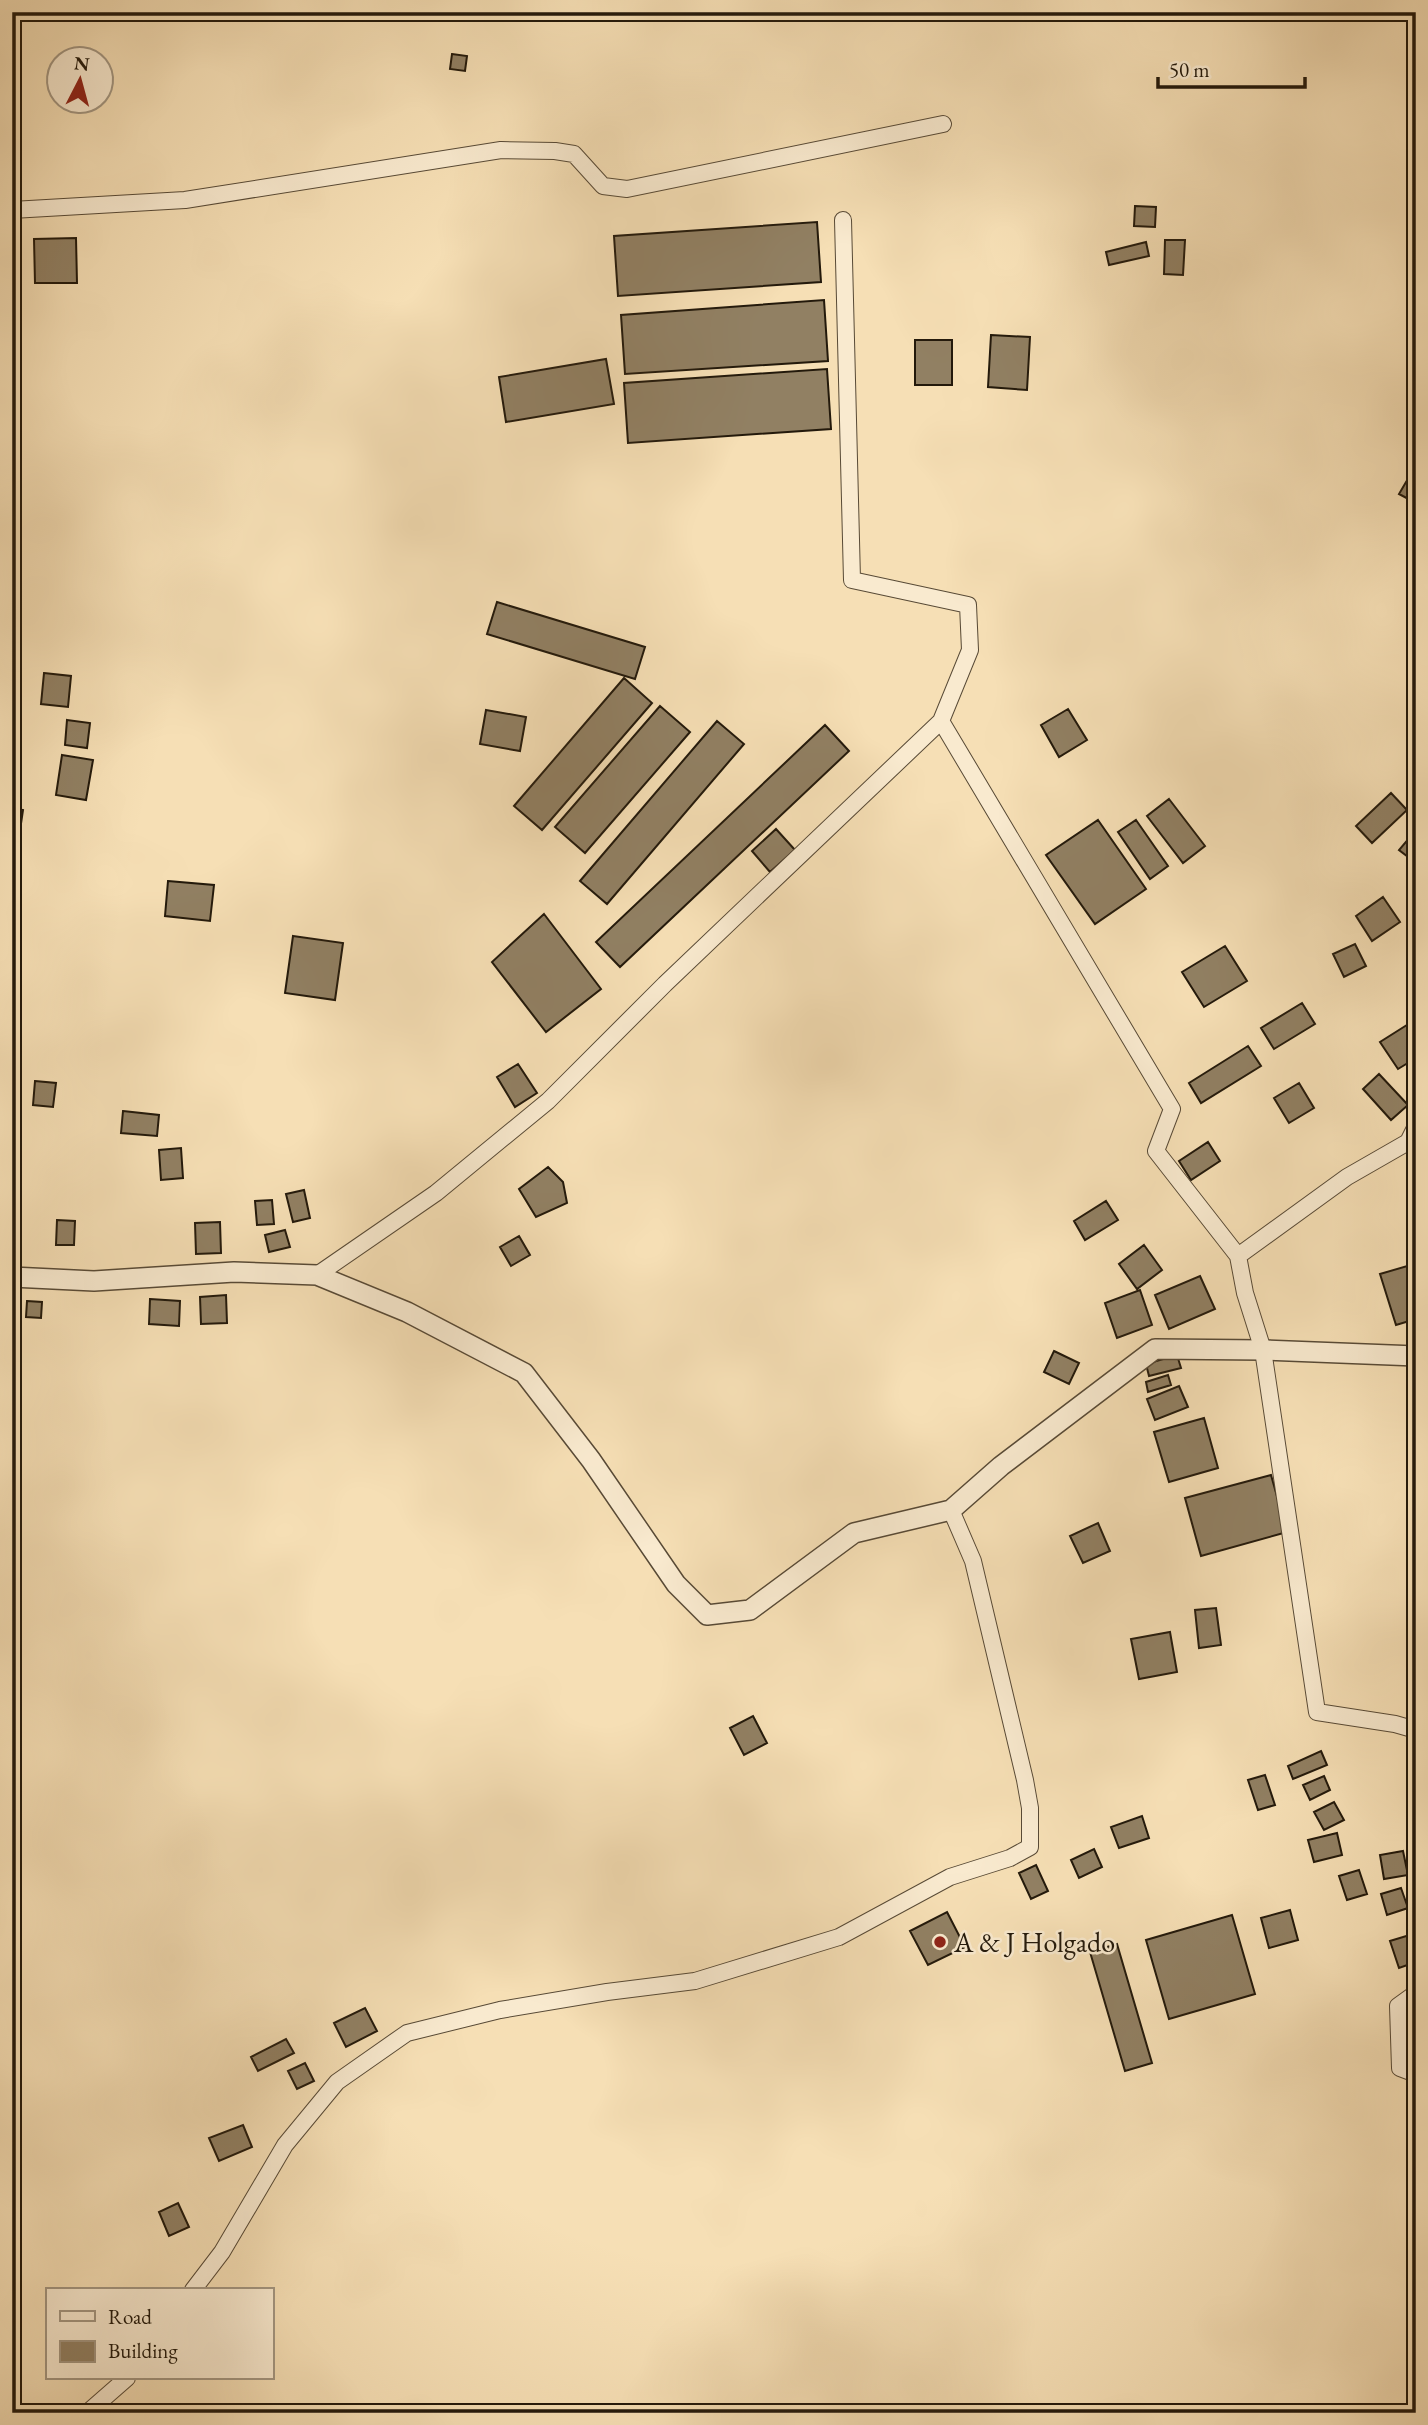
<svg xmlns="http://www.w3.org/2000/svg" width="1428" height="2425" font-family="'EB Garamond',serif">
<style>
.building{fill:#918063;stroke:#23190b;stroke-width:2}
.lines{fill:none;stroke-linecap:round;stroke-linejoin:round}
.minor-casing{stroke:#584a36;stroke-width:18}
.tertiary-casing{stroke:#584a36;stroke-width:22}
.minor{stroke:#f9eacf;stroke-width:16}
.tertiary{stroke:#f9eacf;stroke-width:19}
.poi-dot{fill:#8f2418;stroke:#f9eacf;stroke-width:2.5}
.labels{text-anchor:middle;stroke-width:5;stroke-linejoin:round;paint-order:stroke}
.poi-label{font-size:28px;fill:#23190b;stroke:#f9eacf;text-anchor:start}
</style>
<rect width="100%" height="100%" fill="#f6dfb5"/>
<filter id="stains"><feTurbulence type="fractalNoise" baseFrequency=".00286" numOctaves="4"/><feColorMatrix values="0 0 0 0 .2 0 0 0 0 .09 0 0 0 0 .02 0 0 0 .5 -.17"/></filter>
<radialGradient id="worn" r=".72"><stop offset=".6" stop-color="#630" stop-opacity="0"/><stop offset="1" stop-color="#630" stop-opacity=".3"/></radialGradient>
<!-- building -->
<path class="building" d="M452 54 467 56 465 71 450 69Z
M1135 206 1156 207 1155 227 1134 226Z
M817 222 821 282 618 296 614 236Z
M76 238 77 283H35L34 239Z
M1165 240H1185L1183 275 1164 274Z
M1146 242 1149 256 1109 265 1106 252Z
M824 300 828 361 625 374 621 315Z
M991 335 1030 337 1027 390 988 387Z
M915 340H952V385H915Z
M606 359 614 404 506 422 499 377Z
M827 369 831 429 628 443 624 383Z
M1416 465V503L1399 494Z
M497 602 645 647 635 679 487 634Z
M44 673 71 676 68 707 41 704Z
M624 678 652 703 542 830 514 806Z
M660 706 690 732 585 853 555 827Z
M1068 709 1087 740 1059 757 1041 725Z
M486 710 526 717 520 751 480 744Z
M67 720 90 723 87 748 65 745Z
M717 721 744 744 607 904 580 881Z
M825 725 849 751 620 967 596 942Z
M62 755 93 760 86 800 56 795Z
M12 770 21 771V796H12Z
M1391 793 1407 810 1372 843 1356 826Z
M1169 799 1205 846 1183 863 1147 816Z
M12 808 23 810 19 837 12 836Z
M1098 820 1146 889 1095 924 1046 855Z
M1136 820 1168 866 1150 879 1118 832Z
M776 829 795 850 770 872 752 851Z
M1416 830V863L1399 850Z
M168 881 214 885 210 921 165 916Z
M1383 897 1400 922 1372 941 1356 916Z
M544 914 601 989 546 1032 492 962Z
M293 936 343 943 335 1000 285 993Z
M1355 944 1366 966 1344 977 1333 954Z
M1225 946 1247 981 1204 1007 1182 972Z
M12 954H19L20 977 12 976Z
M1302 1003 1315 1024 1274 1049 1261 1028Z
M1410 1023 1416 1032V1058L1398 1069 1380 1042Z
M1248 1046 1261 1066 1201 1103 1189 1083Z
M518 1064 537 1093 515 1107 497 1077Z
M1379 1074 1408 1105 1391 1120 1363 1089Z
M35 1081 56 1083 53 1107 33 1105Z
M1299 1083 1314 1108 1289 1123 1274 1098Z
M123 1111 159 1115 157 1136 121 1133Z
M1208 1142 1220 1161 1191 1180 1179 1161Z
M181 1148 183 1178 161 1180 159 1150Z
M548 1167 563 1182 567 1203 536 1217 519 1189Z
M304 1190 310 1218 293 1222 286 1194Z
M272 1200 274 1224 257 1225 255 1201Z
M1106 1201 1118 1220 1085 1240 1074 1221Z
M57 1220 75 1221 74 1245H56Z
M220 1222 221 1253 196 1254 195 1223Z
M285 1230 290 1247 269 1252 265 1235Z
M519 1236 530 1255 511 1266 500 1247Z
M1144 1245 1162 1270 1137 1289 1119 1264Z
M1414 1264 1416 1319 1396 1325 1380 1274Z
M1200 1276 1215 1309 1169 1329 1155 1295Z
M1140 1290 1152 1325 1117 1338 1105 1303Z
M226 1295 227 1323 201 1324 200 1297Z
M150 1299 180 1301 179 1326 149 1324Z
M27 1301 42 1302 41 1318 26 1317Z
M1054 1351 1079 1363 1069 1384 1044 1372Z
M1177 1355 1181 1368 1149 1376 1146 1364Z
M1168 1375 1171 1385 1148 1392 1146 1382Z
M1179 1386 1188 1407 1155 1420 1147 1399Z
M1204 1418 1218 1468 1169 1482 1154 1432Z
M1271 1475 1287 1532 1201 1556 1185 1498Z
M1098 1523 1110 1551 1083 1563 1070 1536Z
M1216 1608 1221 1645 1199 1648 1195 1610Z
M1170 1632 1177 1672 1139 1679 1131 1639Z
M753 1716 767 1743 744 1755 730 1728Z
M1321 1751 1327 1765 1293 1779 1288 1766Z
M1265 1775 1275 1805 1258 1810 1248 1780Z
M1324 1776 1330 1790 1310 1800 1303 1785Z
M1334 1802 1344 1820 1324 1830 1314 1812Z
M1142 1816 1149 1838 1119 1848 1111 1827Z
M1337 1833 1342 1855 1314 1862 1308 1840Z
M1094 1849 1102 1867 1079 1878 1071 1860Z
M1403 1851 1408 1875 1384 1879 1380 1855Z
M1036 1865 1048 1891 1031 1899 1019 1873Z
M1359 1870 1367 1894 1347 1900 1339 1876Z
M1401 1888 1408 1908 1387 1915 1381 1894Z
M1290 1910 1298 1940 1269 1948 1261 1918Z
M947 1912 965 1947 928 1965 910 1931Z
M1232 1915 1255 1994 1169 2019 1146 1940Z
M1416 1933V1962L1399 1968 1390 1941Z
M1117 1944 1152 2063 1125 2071 1090 1952Z
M365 2008 377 2031 346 2047 334 2023Z
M286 2039 294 2053 258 2071 251 2057Z
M305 2063 314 2081 297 2089 288 2071Z
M243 2125 252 2147 219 2161 209 2138Z
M178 2203 189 2227 169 2236 159 2212Z"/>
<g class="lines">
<!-- minor casing -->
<g class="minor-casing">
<path id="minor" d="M12 210 185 200 501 150 555 151 574 154 603 186 627 189 943 124
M843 220 852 580 968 605 970 650 941 721 1172 1109 1156 1151 1238 1256
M1416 1126 1408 1142 1347 1177 1238 1256 1245 1293 1263 1350 1317 1712 1395 1724 1416 1730
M317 1275 436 1193 548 1101 665 984 941 721
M1416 1993 1398 2006 1400 2068 1416 2074
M193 2290 222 2252 285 2145 337 2082 407 2033 500 2010 607 1992 695 1981 839 1937 950 1877 1010 1858 1030 1847V1808L1025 1780 973 1561 951 1510
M87 2413 127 2378"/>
</g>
<!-- tertiary casing -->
<g class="tertiary-casing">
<path id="tertiary" d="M12 1277 94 1281 234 1272 317 1275 407 1312 524 1373 591 1460 676 1584 707 1615 750 1610 854 1533 951 1510 1001 1466 1155 1349 1263 1350 1416 1356"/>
</g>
<!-- minor -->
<use href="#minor" class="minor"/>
<!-- tertiary -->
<use href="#tertiary" class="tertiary"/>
</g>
<!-- markers -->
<circle class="poi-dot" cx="940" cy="1942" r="7"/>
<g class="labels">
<!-- poi labels -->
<g class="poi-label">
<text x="954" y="1952">A &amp; J Holgado</text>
</g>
</g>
<!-- margin -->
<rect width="1428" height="2425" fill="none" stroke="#f6dfb5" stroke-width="42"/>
<rect x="14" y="14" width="1400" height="2397" fill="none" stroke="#23190b" stroke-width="3.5"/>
<rect x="21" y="21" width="1386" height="2383" fill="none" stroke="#23190b" stroke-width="2"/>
<!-- legend -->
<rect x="46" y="2288" width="228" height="91" fill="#f9eacf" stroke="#a39681" stroke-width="2"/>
<rect x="60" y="2311" width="35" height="10" fill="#f9eacf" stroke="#a39681" stroke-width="2"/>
<text x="108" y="2324" font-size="21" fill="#23190b">Road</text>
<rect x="60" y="2341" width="35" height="21" fill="#918063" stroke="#a39681" stroke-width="2"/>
<text x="108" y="2358" font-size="21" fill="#23190b">Building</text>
<!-- north arrow -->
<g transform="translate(80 80) rotate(6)"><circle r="33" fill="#f9eacf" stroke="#a39681" stroke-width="2"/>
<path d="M0-5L12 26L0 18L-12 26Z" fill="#8f2418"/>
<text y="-10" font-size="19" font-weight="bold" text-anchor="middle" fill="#23190b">N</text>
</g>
<!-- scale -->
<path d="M1158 77v10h147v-10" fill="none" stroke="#23190b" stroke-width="3.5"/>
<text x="1169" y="77" font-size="21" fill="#23190b" stroke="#f9eacf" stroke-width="5" paint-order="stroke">50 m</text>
<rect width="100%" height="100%" filter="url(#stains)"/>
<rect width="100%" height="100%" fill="url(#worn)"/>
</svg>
